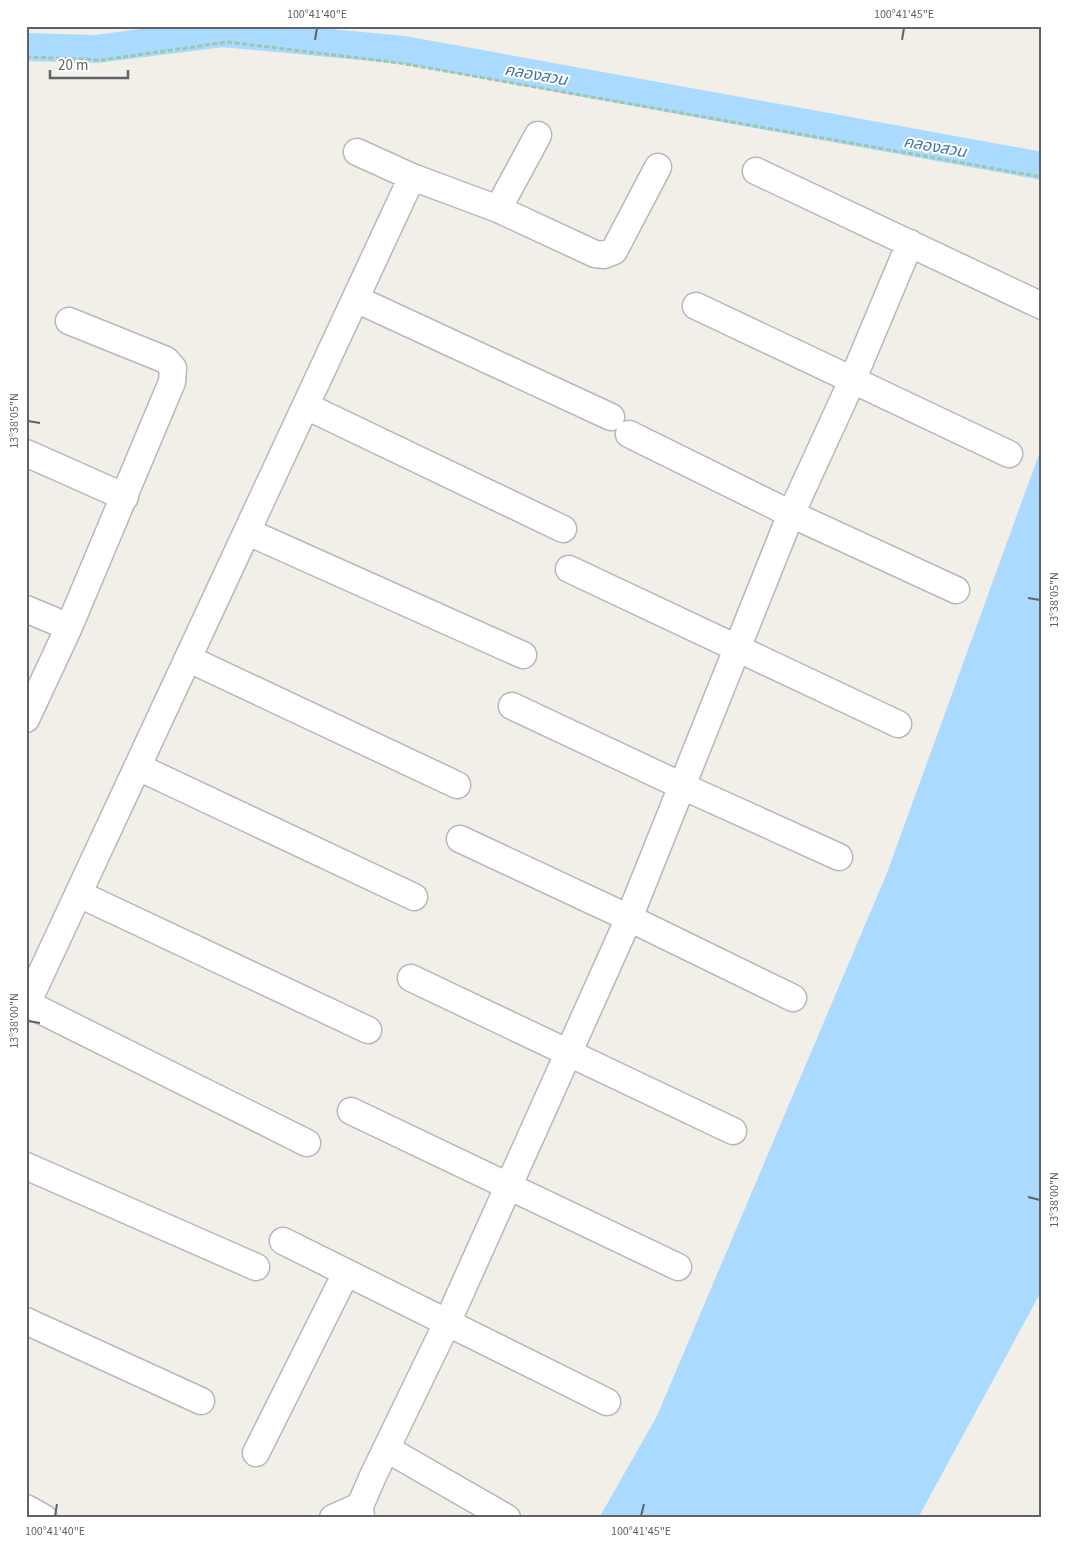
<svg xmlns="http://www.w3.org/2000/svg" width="1068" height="1544" font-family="'Source Sans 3','Noto Sans Thai',sans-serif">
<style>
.water{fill:#aadaff}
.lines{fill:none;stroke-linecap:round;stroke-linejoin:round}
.canal{stroke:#aadaff;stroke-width:28}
.street-casing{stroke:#b5b8bc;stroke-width:29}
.path{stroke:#9cc7a9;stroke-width:3;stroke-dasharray:5 2.5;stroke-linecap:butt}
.street{stroke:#fff;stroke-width:26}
.ticks{fill:none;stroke:#5f6368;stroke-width:2}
.labels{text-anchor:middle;stroke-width:4;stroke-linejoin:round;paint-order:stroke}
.water-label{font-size:16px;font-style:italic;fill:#4174aa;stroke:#fff}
.neatline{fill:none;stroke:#5f6368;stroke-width:2}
.ticks-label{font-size:12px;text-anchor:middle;fill:#5f6368}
</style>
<rect width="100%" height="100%" fill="#f1efe8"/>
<!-- water -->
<path class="water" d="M1042 446V1290L918 1518H599L657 1416 887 873Z"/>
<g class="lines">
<!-- canal -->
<path class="canal" d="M26 47 96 49 222 33 404 50 1042 166"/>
<!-- street casing -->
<g class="street-casing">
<path id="street" d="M357 152 412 177 498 209 595 254 604 255 614 251 658 167
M756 171 1042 306
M498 209 538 135
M356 299 611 417
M696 306 1009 454
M306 406 563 529
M629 434 791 514 956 590
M26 453 125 497
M248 532 523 655
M569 569 898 724
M26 609 69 627
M189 659 457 785
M512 706 682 786 839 857
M26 719 69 627 172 382 173 368 166 360 69 321
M138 767 414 897
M460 839 629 918 793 998
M79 894 368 1030
M411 978 733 1131
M28 1004 307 1143
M26 1006 412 177
M351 1111 678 1267
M26 1166 256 1267
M283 1241 607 1402
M26 1321 201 1401
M387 1449 507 1518
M256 1453 346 1273
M26 1508 44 1518
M333 1518 360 1506
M361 1518 360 1506 373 1476 447 1323 629 918 791 514 852 381 910 243"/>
</g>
<!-- path -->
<path class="path" d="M26 57 102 60 228 42 400 63 1042 177"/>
<!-- street -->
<use href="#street" class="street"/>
</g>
<!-- ticks -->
<path class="ticks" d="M315 40 317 28M902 40 904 28M28 421 40 423M1028 598 1040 600M28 1021 40 1023M1028 1197 1040 1200M55 1516 57 1504M641 1516 644 1504"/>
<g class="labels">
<!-- water labels -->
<g class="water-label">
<text transform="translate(536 74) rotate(10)" y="6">คลองสวน</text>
<text transform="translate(935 146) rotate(10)" y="6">คลองสวน</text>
</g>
</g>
<!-- border -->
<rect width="1068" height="1544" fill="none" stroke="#ffffff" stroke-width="55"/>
<!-- scale -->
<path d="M50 70v8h78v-8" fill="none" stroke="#5f6368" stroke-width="2.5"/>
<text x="58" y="70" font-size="15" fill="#5f6368" stroke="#ffffff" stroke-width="4" paint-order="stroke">20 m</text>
<rect x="28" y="28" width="1012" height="1488" class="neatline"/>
<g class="ticks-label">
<text x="317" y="18">100°41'40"E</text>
<text x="904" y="18">100°41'45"E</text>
<text transform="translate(14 421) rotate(-90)" y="4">13°38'05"N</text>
<text transform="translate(1054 600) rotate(-90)" y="4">13°38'05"N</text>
<text transform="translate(14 1021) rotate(-90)" y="4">13°38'00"N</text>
<text transform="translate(1054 1200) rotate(-90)" y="4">13°38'00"N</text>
<text x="55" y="1535">100°41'40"E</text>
<text x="641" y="1535">100°41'45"E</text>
</g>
</svg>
